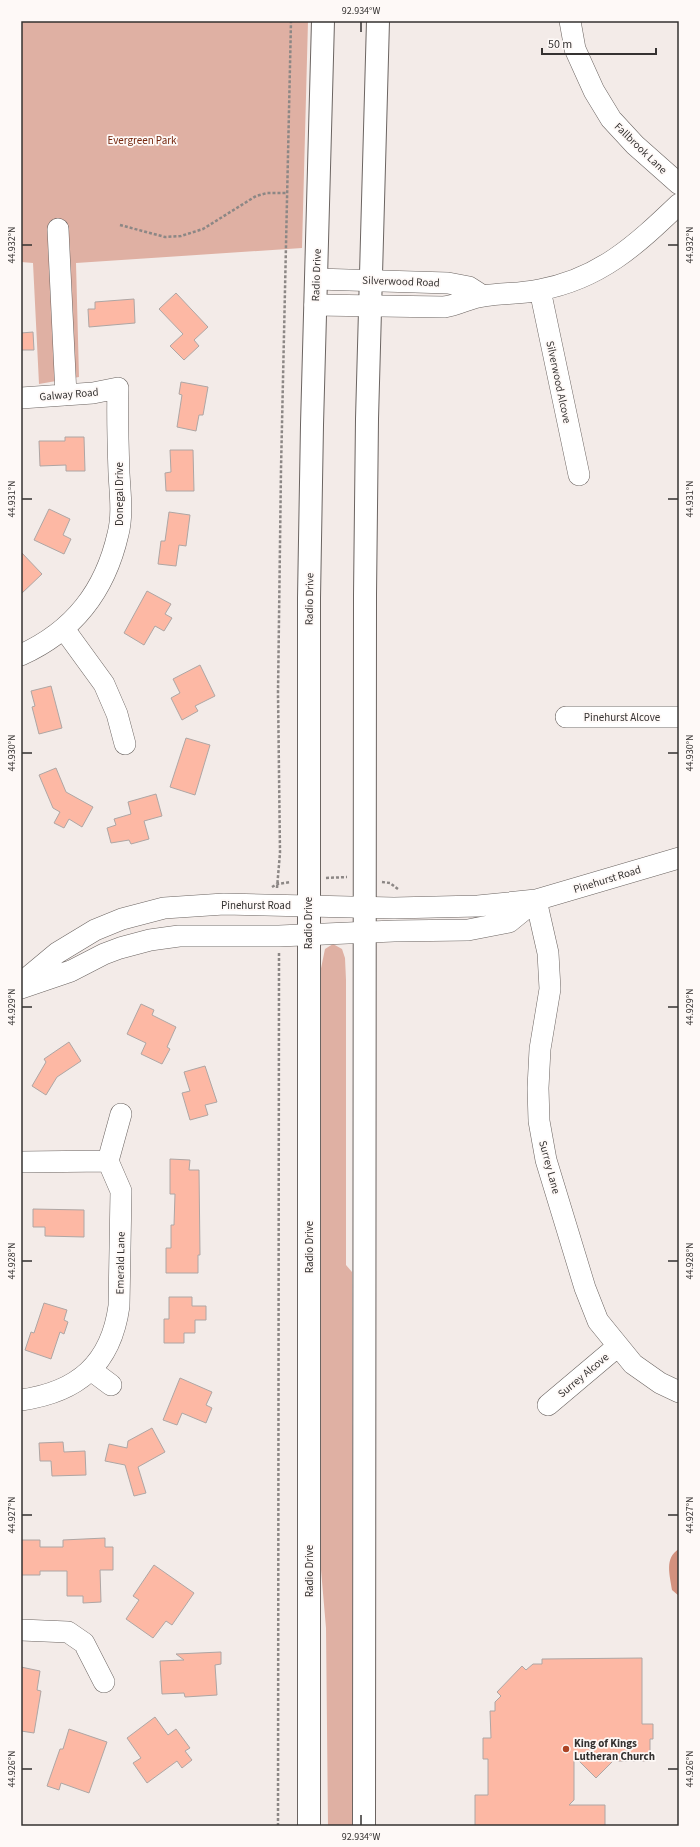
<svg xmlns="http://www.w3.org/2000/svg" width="700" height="1847" font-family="'Source Sans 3',sans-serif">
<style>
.green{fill:#dfb0a3}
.water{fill:#d3917e}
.building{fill:#fdb8a4;stroke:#aea6a4}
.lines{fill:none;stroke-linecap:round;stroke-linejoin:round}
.minor-casing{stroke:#6b6461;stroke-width:22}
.major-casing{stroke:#6b6461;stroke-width:24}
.path{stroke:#8c8785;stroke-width:2.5;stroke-dasharray:3 2;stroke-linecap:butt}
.minor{stroke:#fff;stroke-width:21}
.major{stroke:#fff;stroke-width:22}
.ticks{fill:none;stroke:#353231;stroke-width:1.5}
.poi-dot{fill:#ac4425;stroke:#fef9f7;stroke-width:1.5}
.labels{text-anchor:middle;stroke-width:3.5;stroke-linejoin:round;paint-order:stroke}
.park-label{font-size:11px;fill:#74260d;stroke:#fef9f7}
.street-label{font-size:11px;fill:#353231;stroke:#fef9f7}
.poi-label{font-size:11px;font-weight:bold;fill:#353231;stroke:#fef9f7;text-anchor:start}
.neatline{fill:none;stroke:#353231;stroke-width:1.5}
.ticks-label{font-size:10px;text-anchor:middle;fill:#353231}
</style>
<rect width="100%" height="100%" fill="#f3ebe8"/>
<!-- green -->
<path class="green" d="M21 21H308L302 248 76 263 79 377 39 384 33 263 21 262Z
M333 944 342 949 345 958 346 980V1265L352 1272 353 1826H328L326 1628 320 1558 319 978 325 949Z"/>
<!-- water -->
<path class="water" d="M679 1549V1596L672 1590C670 1575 664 1558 679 1549Z"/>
<!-- building -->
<path class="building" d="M176 293 208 327 194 340 199 346 184 360 170 346 183 334 159 309Z
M134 299 135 323 89 327 88 309H95V302Z
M33 332 34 350H21V333Z
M181 382 208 387 203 415H199L196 431 177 427 182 395 179 394Z
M65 437H84L85 471H66V465L40 466 39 441H65Z
M170 450H193L194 491H166L165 473 171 472Z
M49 509 70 519 63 535 71 539 64 554 34 540Z
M169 512 190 515 186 546 179 545 176 566 158 564 161 541H165Z
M21 552 42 574 21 594Z
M147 591 171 604 165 614 172 618 164 631 155 626 144 645 124 633Z
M200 665 215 696 195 706 198 711 182 720 171 698 180 693 173 679Z
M51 686 62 728 39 734 32 707 35 706 31 691Z
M186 738 210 745 195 795 170 787Z
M56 768 66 792 93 807 82 827 69 819 64 828 54 823 60 812 53 808 39 775Z
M156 794 162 816 144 821 149 839 131 844 129 840 111 843 107 828 116 825 114 819 131 814 128 802Z
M141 1004 154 1010 152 1015 176 1027 167 1047 170 1049 162 1064 141 1054 146 1043 127 1034Z
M69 1042 81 1061 57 1077 46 1095 32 1086 46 1062 44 1059Z
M205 1066 217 1102 205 1105 208 1115 190 1120 182 1093 190 1091 184 1072Z
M170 1159 190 1160 189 1170H199L200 1255H198V1273H166V1248H171V1225H174L175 1194H170Z
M33 1209 84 1210V1237L45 1236V1227H33Z
M169 1297H192V1306H206V1320H195V1333H184V1343H164V1319H169Z
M44 1303 67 1310 64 1320 68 1322 64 1334 60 1332 51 1359 25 1350 31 1332 34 1333Z
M180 1378 212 1392 206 1405 212 1408 206 1423 182 1413 177 1425 163 1420Z
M152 1428 165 1452 138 1467 146 1493 134 1496 125 1465 105 1461 109 1444 127 1448 128 1441Z
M63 1442 64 1452 85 1451 86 1475 52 1476 51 1461H40L39 1443Z
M105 1538V1547H113V1570H100L101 1602 83 1603V1596H67V1571H40V1575H21V1540H40V1547H63V1540Z
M154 1565 194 1593 172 1625 166 1621 153 1638 126 1619 139 1600 133 1596Z
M221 1652V1664L215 1665 217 1695 185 1697 184 1693 162 1694 160 1661 184 1660 176 1654Z
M642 1658V1724H653V1739H650V1761H613L596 1778 574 1756V1800L569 1805H605V1826H475V1795H488V1759H483V1738H491L490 1711H495V1702L501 1696 497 1692 522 1666 526 1670 533 1664H542V1659Z
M21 1667 40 1671 37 1690 41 1691 34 1733 21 1731Z
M155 1717 168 1735 176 1729 190 1748 185 1751 192 1760 182 1768 177 1761 147 1783 133 1763 141 1758 127 1738Z
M69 1729 107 1742 89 1793 61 1783 59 1790 47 1786 60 1749H63Z"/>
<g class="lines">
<!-- minor casing -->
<g class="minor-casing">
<path id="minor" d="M570 21 575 49 594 91 611 119 635 145 679 184
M58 229 66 395
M316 279 448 283 469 287 483 296
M540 290 579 475
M315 305 444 307C459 305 471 297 484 296 502 293 521 294 539 290 600 279 636 245 679 204
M21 398 93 393 118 388C117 417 118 445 119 473 120 493 123 515 118 534 105 591 74 631 21 655
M64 629 104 684 117 714 125 744
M566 717H679
M536 900 548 953 550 989 540 1049 538 1088 539 1121 546 1160 585 1288 598 1321 633 1364 660 1383 679 1392
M21 983 57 953 95 930 122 919 164 908 224 904 394 908 478 906 536 900 679 858
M21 988 71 971 104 954 120 948 150 940 179 936H279L394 931 468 930 509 922 536 900
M108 1161 121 1114
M21 1162 108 1161
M91 1370 111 1385
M21 1400C78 1392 111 1364 119 1306L121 1191 108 1161
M548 1405 618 1346
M21 1630 68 1632 84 1643 104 1682"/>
</g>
<!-- major casing -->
<g class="major-casing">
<path id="major" d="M309 1826V598L312 425 323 21
M364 1826 365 595 367 419 378 21"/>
</g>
<!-- path -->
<path class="path" d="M120 225 165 237 181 236 203 229 256 196 267 193H287
M326 878 347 877
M382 882 390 883 398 889
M272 887 277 884 291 882
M277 888 280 853 278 693 281 469 291 21
M278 1826 279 953"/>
<!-- minor -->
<use href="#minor" class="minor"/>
<!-- major -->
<use href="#major" class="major"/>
</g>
<!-- ticks -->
<path class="ticks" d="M361 22V32M22 245H32M668 245H678M22 499H32M668 499H678M22 753H32M668 753H678M22 1007H32M668 1007H678M22 1261H32M668 1261H678M22 1515H32M668 1515H678M22 1769H32M668 1769H678M361 1815V1825"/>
<!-- markers -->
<circle class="poi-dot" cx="566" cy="1749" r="4"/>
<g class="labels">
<!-- park labels -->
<g class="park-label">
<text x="142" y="144">Evergreen Park</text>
</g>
<!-- street labels -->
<g class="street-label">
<text transform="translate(641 148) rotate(44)" y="4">Fallbrook Lane</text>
<text transform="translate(316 275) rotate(-88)" y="4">Radio Drive</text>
<text transform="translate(401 281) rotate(2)" y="4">Silverwood Road</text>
<text transform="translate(559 382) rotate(78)" y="4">Silverwood Alcove</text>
<text transform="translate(69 394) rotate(-5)" y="4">Galway Road</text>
<text transform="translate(119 494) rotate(-90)" y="4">Donegal Drive</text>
<text transform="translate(309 599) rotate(-89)" y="4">Radio Drive</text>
<text x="622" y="721">Pinehurst Alcove</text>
<text transform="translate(607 879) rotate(-17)" y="4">Pinehurst Road</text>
<text x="256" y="909">Pinehurst Road</text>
<text transform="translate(308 923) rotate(-90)" y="4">Radio Drive</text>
<text transform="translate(550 1167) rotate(75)" y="4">Surrey Lane</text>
<text transform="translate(309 1247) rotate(-90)" y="4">Radio Drive</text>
<text transform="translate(120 1263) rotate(-89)" y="4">Emerald Lane</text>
<text transform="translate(583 1375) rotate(-40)" y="4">Surrey Alcove</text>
<text transform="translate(309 1571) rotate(-90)" y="4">Radio Drive</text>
</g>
<!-- poi labels -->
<g class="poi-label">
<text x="574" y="1747">King of Kings<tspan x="574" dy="13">Lutheran Church</tspan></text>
</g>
</g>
<!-- border -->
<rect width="700" height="1847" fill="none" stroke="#fef9f7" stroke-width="44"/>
<!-- scale -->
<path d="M542 48v6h114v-6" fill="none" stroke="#353231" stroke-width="2"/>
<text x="548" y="48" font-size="12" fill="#353231" stroke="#fef9f7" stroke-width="3" paint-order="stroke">50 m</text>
<rect x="22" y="22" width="656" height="1803" class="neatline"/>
<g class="ticks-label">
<text x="361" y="14">92.934°W</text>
<text transform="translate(11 245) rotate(-90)" y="4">44.932°N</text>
<text transform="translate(689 245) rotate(-90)" y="4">44.932°N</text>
<text transform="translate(11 499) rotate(-90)" y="4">44.931°N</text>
<text transform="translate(689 499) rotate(-90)" y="4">44.931°N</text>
<text transform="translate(11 753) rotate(-90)" y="4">44.930°N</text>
<text transform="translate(689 753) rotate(-90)" y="4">44.930°N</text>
<text transform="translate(11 1007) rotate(-90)" y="4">44.929°N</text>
<text transform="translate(689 1007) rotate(-90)" y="4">44.929°N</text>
<text transform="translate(11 1261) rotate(-90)" y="4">44.928°N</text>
<text transform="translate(689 1261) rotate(-90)" y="4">44.928°N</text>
<text transform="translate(11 1515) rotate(-90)" y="4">44.927°N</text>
<text transform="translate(689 1515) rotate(-90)" y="4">44.927°N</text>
<text transform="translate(11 1769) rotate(-90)" y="4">44.926°N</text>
<text transform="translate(689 1769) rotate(-90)" y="4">44.926°N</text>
<text x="361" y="1840">92.934°W</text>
</g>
</svg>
